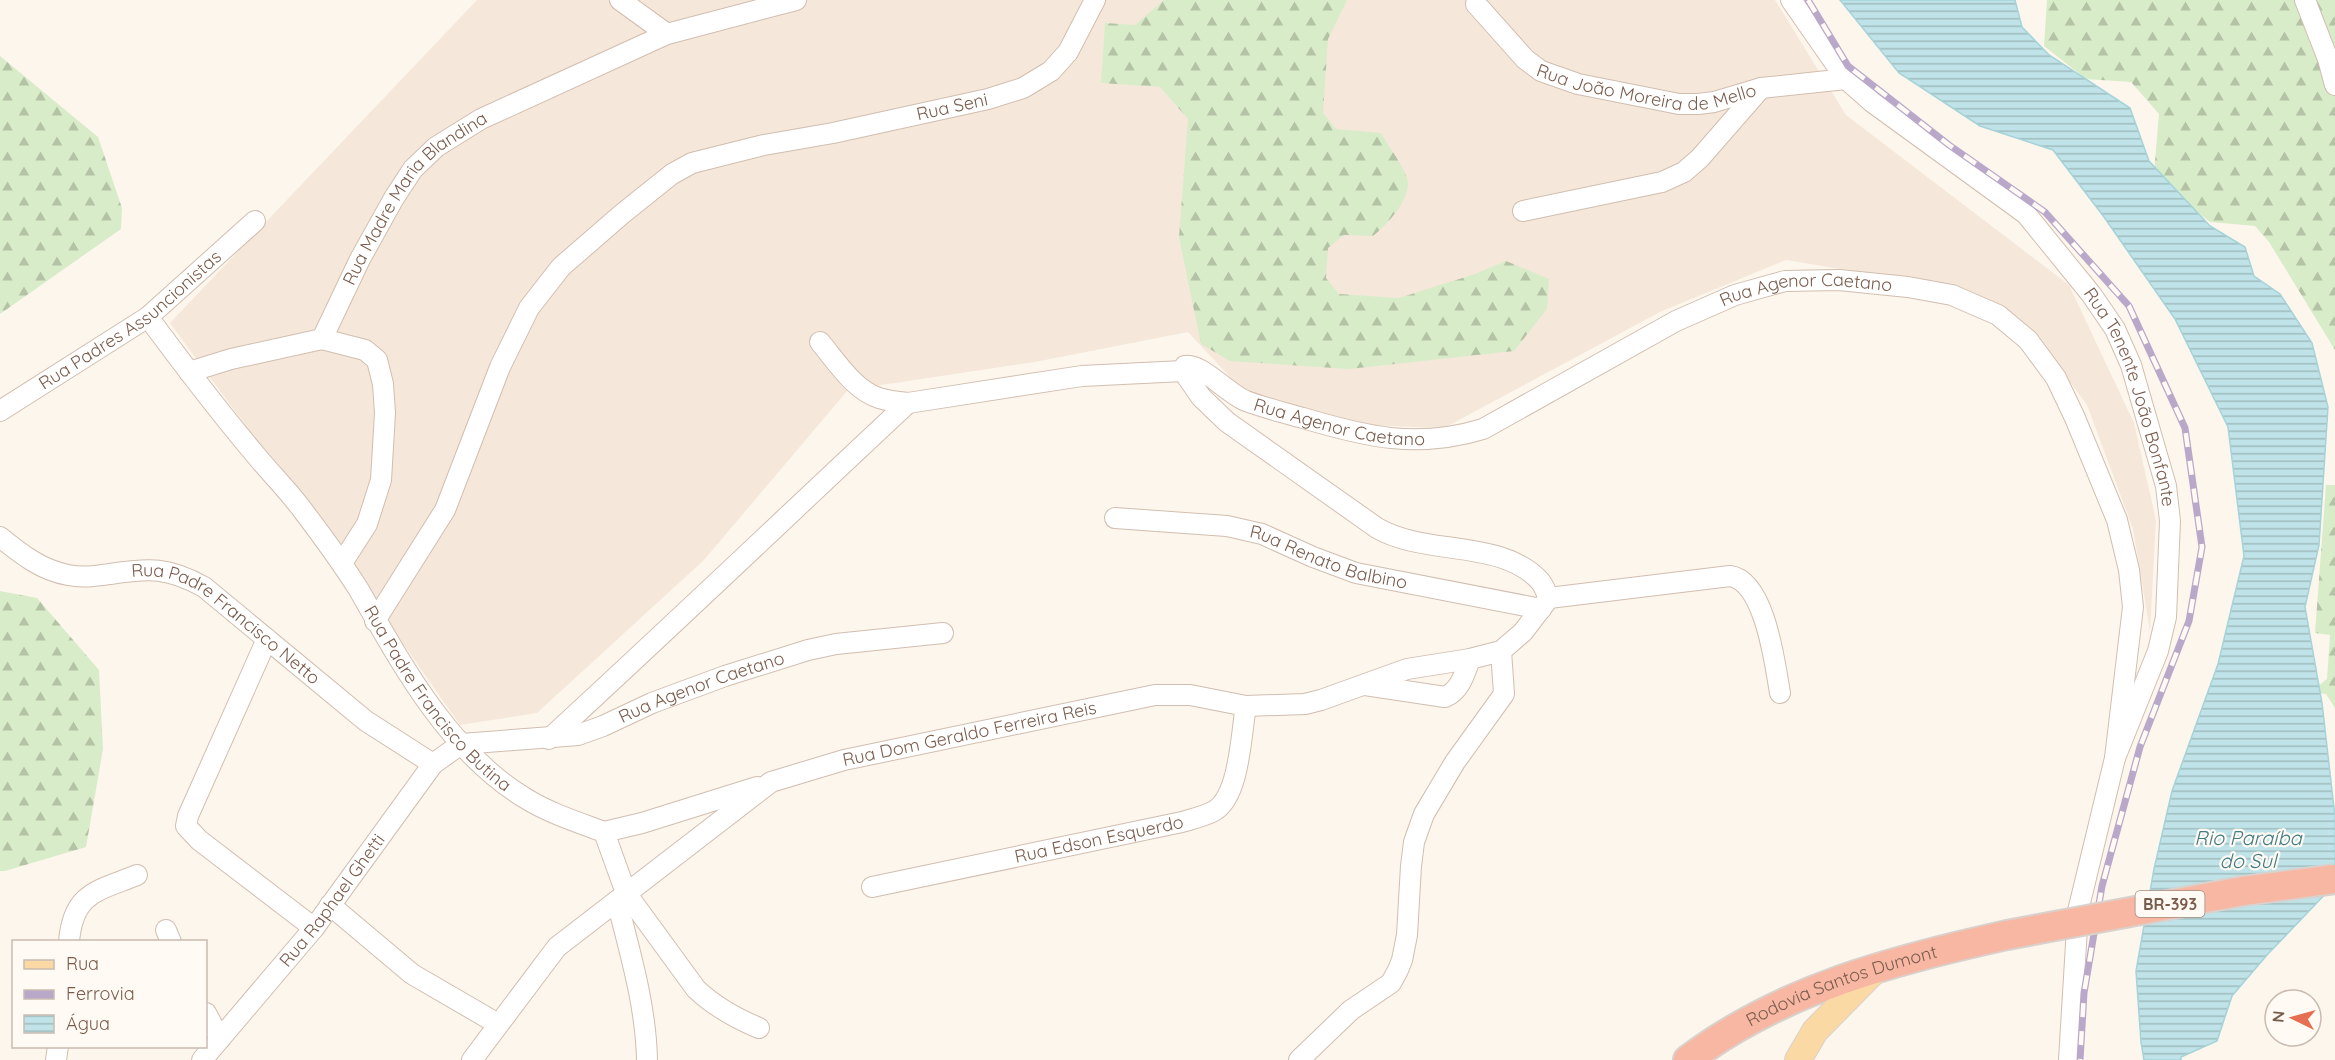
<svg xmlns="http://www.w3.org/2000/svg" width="2335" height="1060" font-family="Quicksand,sans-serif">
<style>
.residential{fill:#f5e8da}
.forest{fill:url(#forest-firs)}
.water{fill:url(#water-rules);stroke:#a5d3da;stroke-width:1.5}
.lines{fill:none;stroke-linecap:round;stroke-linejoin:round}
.minor-casing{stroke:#d1beb0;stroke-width:22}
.major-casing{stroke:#dad1cd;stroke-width:28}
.highway-casing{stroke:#dad1cd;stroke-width:32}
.minor{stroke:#fff;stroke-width:20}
.major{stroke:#fbd9a5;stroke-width:26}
.highway{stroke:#f7b7a3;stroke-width:28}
.rail-casing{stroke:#b9a8c9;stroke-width:7}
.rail{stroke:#fffaf3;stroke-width:4.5;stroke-dasharray:14;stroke-linecap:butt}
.highway-bridge-casing{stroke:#dad1cd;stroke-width:32;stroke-linecap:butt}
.highway-bridge{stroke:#f7b7a3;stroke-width:28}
.labels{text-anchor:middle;stroke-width:4.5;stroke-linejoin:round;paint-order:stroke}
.shield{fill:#fffaf3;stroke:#a28b7f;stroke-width:1.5}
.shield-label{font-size:16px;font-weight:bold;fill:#7a5c4d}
.street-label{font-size:18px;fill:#7a5c4d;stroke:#fffaf3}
.water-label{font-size:20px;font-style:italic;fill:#437c86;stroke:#fffaf3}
</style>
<defs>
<pattern id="forest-firs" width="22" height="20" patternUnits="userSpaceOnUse" patternTransform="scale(1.5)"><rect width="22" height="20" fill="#d8ecc9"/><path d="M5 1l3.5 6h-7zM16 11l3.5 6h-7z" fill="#b4c2a5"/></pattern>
<pattern id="water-rules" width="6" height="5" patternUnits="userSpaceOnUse" patternTransform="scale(1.5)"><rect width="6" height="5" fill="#bfe3e8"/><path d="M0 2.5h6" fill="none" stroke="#a0bbbe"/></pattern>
</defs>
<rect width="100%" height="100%" fill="#fdf6ec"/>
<!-- residential -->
<path class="residential" d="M477 0H1775L1846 115 2069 285 2134 423 2156 520 2150 631 2133 529 2087 405 2039 340 1997 303 1967 290 1786 260 1662 311 1444 428 1358 425 1246 394 1188 332 1035 362 848 390 704 560 537 713 460 725 343 558 170 323Z"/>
<!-- forest -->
<path class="forest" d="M1164 0H1347L1328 39 1323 113 1336 129 1381 133C1389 147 1401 162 1407 178 1413 197 1387 225 1373 236L1344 235 1328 248 1326 278 1339 294 1399 298 1475 274 1506 261 1549 279 1547 309 1514 351 1349 369 1230 361 1201 344 1179 237 1188 119 1160 87 1101 83 1105 23 1135 25Z
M2047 0H2335V350L2269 242 2255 226 2210 222 2168 189 2154 173 2159 114 2131 82 2086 79 2044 46Z
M0 56 98 137 122 208 121 229 0 314Z
M2326 485H2335V708L2326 694 2311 692 2327 679 2330 635 2315 633Z
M0 591 37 598 99 670 103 749 86 847 5 871H0Z"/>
<!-- water -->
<path class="water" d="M1840 0H2015L2022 27 2049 55 2130 108 2149 161 2210 226 2245 247 2254 276 2280 294 2312 343 2328 407 2319 545 2305 607 2322 703 2335 817V880L2334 885 2267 955 2232 996 2217 1041 2181 1057V1060H2144L2141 1042 2136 971 2154 869 2172 791 2218 664 2244 556 2228 427 2175 319 2104 217 2053 150 1980 126 1899 73Z"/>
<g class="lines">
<!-- minor casing -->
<g class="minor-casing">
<g id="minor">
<path d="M620 0 667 34"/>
<path id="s1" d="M1791 0 1846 79 1872 102 2026 214 2091 294 2115 329 2131 365 2166 486 2170 521 2166 617 2158 651 2115 758 2078 911 2069 1060"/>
<path d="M2305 0 2328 59 2335 85"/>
<path id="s2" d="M1476 4 1525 59 1541 71 1578 84 1679 104H1698L1714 102 1761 88 1846 79"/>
<path d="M1523 211 1662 182 1684 172 1700 158 1761 88"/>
<path id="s3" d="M148 317C182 363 217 409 254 453 270 473 289 491 304 512 323 537 342 563 359 590 402 665 449 752 525 798 549 813 577 822 604 832L626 893 696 989C715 1007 735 1018 759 1028"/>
<path id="s4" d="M322 339 360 259 394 198 413 169 436 147 481 119 667 34 796 0"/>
<path d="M820 342C836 361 854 390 879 398 888 401 898 402 908 403L1082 376 1183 371"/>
<path d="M189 372 231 359 322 339 365 350 377 360 383 384 385 413 381 480 367 524 342 563"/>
<path id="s5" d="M0 411 148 317 255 221"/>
<path id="s6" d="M1115 518 1227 526 1262 534 1313 557 1356 573 1541 609"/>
<path id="s7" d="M0 537C21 554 41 570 68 575 83 578 96 576 110 574 150 568 168 567 204 587L366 721 433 764"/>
<path id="s8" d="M1549 598C1546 592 1544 586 1540 581 1502 539 1425 556 1377 528L1227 422 1201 397 1183 371 1185 366C1200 362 1228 394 1246 401 1265 408 1285 413 1303 418 1367 437 1417 449 1483 429L1676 321 1735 295 1785 281 1839 280 1908 287 1952 295 1998 315 2028 340 2056 378 2075 418 2117 520 2129 570 2133 607 2115 758"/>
<path d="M1549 598 1730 576C1765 581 1775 664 1780 693"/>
<path id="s9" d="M375 621 445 510 500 367 529 308 561 267 622 214 672 174 692 163 764 145 833 133 988 99 1023 88 1051 71 1068 52 1095 0"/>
<path d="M267 639 188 816 186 826 199 840 314 928"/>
<path d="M1365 685 1445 697C1460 691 1465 673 1470 659"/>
<path d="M549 739C670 628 788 515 908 403"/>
<path id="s10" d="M461 744 578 735 603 726 652 703 725 676 808 650 836 644 943 633"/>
<path d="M604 832 642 823 757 787"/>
<path id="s11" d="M872 887 1182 822C1192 819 1205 816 1214 811 1240 796 1241 733 1246 706"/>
<path d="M617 901C630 953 646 1006 647 1060"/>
<path d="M330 905 412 974 498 1024"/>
<path d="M166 930 171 942"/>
<path d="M69 942C73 892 98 891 137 875"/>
<path d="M206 1013 220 1039"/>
<path d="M56 1060 58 1046"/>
<path id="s12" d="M202 1060 314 928 433 764 461 744"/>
<path id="s13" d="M472 1060 557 947 771 782 844 760 1155 695H1190L1246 706 1305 704 1321 700 1407 669 1470 659 1501 651 1523 632 1549 598"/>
<path d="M1299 1060 1351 1010 1391 983 1398 970 1402 960 1407 935 1411 866 1414 842 1424 814 1455 762 1504 694 1501 651"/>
</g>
</g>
<!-- major casing -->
<g class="major-casing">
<path id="major" d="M1798 1060 1815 1031 1879 966"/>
</g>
<!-- highway casing -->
<g class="highway-casing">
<g id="highway">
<path id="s14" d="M1688 1060C1782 989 1894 960 2007 935"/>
</g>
</g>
<!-- minor -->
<use href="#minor" class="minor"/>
<!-- major -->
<use href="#major" class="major"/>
<!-- highway -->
<use href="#highway" class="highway"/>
<!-- rail casing -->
<g class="rail-casing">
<path id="rail" d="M1808 0 1848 66 1949 145 2045 212 2129 306 2185 428 2202 547 2189 621 2140 747 2102 886 2084 993 2080 1060"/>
</g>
<!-- rail -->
<use href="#rail" class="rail"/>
<!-- highway-bridge casing -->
<g class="highway-bridge-casing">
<path id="highway-bridge" d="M2007 935 2243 891 2335 879"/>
</g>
<!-- highway-bridge -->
<use href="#highway-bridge" class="highway-bridge"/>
</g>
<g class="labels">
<!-- shield labels -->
<rect class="shield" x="2135.5" y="891" width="69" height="26" rx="4.5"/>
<g class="shield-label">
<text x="2170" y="910">BR-393</text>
</g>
<!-- street labels -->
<g class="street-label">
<text dy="6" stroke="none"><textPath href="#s2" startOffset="202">Rua João Moreira de Mello</textPath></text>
<text dy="6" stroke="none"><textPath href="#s9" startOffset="836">Rua Seni</textPath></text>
<text dy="6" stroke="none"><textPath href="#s4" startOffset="172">Rua Madre Maria Blandina</textPath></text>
<text dy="6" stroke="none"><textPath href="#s8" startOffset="1122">Rua Agenor Caetano</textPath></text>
<text dy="6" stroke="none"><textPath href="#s5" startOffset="159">Rua Padres Assuncionistas</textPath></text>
<text dy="6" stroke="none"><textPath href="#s1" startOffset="536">Rua Tenente João Bonfante</textPath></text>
<text dy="6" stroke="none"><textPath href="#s8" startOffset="618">Rua Agenor Caetano</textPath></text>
<text dy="6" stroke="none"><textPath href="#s6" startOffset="219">Rua Renato Balbino</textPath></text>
<text dy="6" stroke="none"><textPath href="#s7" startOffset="254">Rua Padre Francisco Netto</textPath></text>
<text dy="6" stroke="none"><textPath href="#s10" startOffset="250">Rua Agenor Caetano</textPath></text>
<text dy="6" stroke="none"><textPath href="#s3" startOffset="480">Rua Padre Francisco Butina</textPath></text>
<text dy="6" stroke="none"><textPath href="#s13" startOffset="616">Rua Dom Geraldo Ferreira Reis</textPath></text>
<text dy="6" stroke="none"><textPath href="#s11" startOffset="232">Rua Edson Esquerdo</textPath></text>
<text dy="6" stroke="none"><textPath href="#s12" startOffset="206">Rua Raphael Ghetti</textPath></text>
<text dy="6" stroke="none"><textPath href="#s14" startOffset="172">Rodovia Santos Dumont</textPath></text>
</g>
<!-- water labels -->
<g class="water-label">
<text x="2248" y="845">Rio Paraíba<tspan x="2248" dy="23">do Sul</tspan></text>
</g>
</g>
<!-- legend -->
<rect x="12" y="940" width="195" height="108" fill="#fffaf3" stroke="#cabbb1" stroke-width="1.5"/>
<rect x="24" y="960" width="30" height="9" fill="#fbd9a5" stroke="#cabbb1" stroke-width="1.5"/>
<text x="66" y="970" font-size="18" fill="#7a5c4d">Rua</text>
<rect x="24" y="990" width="30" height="9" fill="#b9a8c9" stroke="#cabbb1" stroke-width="1.5"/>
<text x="66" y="1000" font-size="18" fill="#7a5c4d">Ferrovia</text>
<rect x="24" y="1015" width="30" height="18" fill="url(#water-rules)" stroke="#cabbb1" stroke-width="1.5"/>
<text x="66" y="1030" font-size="18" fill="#7a5c4d">Água</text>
<!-- north arrow -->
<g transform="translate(2293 1018) rotate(275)"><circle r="28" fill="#fffaf3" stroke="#cabbb1" stroke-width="1.5"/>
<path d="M0-4.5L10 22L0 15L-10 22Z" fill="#e76f51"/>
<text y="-9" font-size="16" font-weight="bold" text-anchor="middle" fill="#7a5c4d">N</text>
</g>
</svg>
